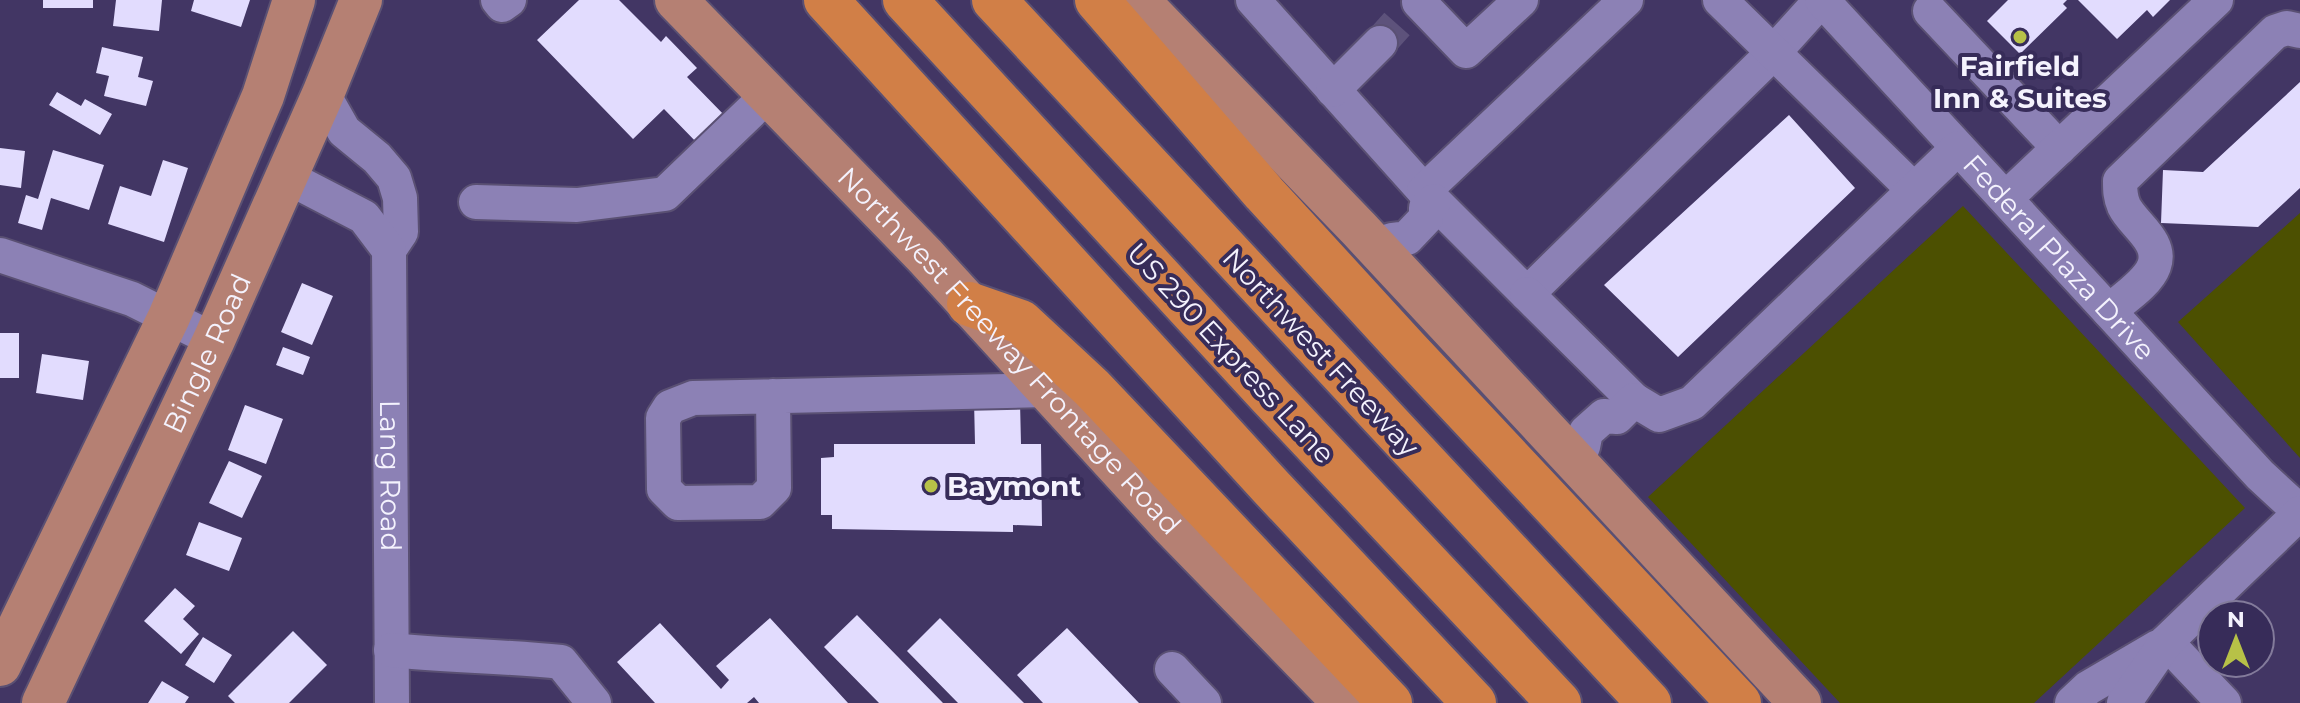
<svg xmlns="http://www.w3.org/2000/svg" width="2300" height="703" font-family="Montserrat,sans-serif">
<style>
.green{fill:#4c5001}
.building{fill:#e2dcfe}
.lines{fill:none;stroke-linecap:round;stroke-linejoin:round}
.minor-tunnel{stroke:#5d527b;stroke-width:34;stroke-dasharray:34 17;stroke-linecap:butt}
.minor-casing{stroke:#5a5073;stroke-width:38}
.major-casing{stroke:#5a5073;stroke-width:46}
.highway-casing{stroke:#5a5073;stroke-width:48}
.minor{stroke:#8c81b5;stroke-width:34}
.major{stroke:#b58073;stroke-width:42}
.highway{stroke:#d17f47;stroke-width:44}
.poi-dot{fill:#b7c147;stroke:#372c59;stroke-width:3}
.labels{text-anchor:middle;stroke-width:8;stroke-linejoin:round;paint-order:stroke}
.poi-label{font-size:28px;font-weight:bold;fill:#f4f2fd;stroke:#372c59}
.street-label{font-size:28px;fill:#f4f2fd;stroke:#372c59}
</style>
<rect width="100%" height="100%" fill="#423664"/>
<!-- green -->
<path class="green" d="M1963 206 2245 508 2034 703H1840L1648 497Z
M2300 213V458L2178 322Z"/>
<!-- building -->
<path class="building" d="M43 0H93V8H43Z
M116 0H162L159 31 113 26Z
M194 0H250L241 27 191 11Z
M579 0H619L661 42 666 36 697 68 687 77 728 119 700 146 664 109 633 139 537 40Z
M2008 0H2067L2063 4 2067 8 2020 54 1987 21Z
M2078 0H2170L2153 17 2147 10 2117 39Z
M102 47 143 57 138 77 153 81 146 106 104 96 109 76 96 73Z
M2300 82V188L2258 227 2161 223 2163 170 2203 172Z
M57 92 81 106 85 99 112 114 100 135 49 105Z
M1789 115 1855 188 1678 357 1604 285Z
M0 148 25 151 21 188 0 185Z
M53 150 104 165 89 210 51 198 42 230 18 223 26 195 38 199Z
M163 160 188 168 164 242 108 224 120 186 151 196Z
M302 283 333 296 312 345 281 332Z
M0 333H19V378H0Z
M283 347 310 357 303 375 276 365Z
M42 354 89 361 83 400 36 393Z
M974 400 1020 402 1021 444H1041L1042 526 1013 525V532L832 529V515H821V458L834 457V444H975Z
M245 405 283 419 266 464 228 450Z
M229 461 262 476 242 518 209 503Z
M199 522 242 538 229 571 186 555Z
M175 588 195 606 183 619 199 634 181 654 144 621Z
M857 615 943 703H879L824 647Z
M770 618 848 703H759L754 697 747 703H655L617 662 660 623 721 689 729 680 716 666Z
M940 618 1024 703H958L907 651Z
M1067 628 1139 703H1043L1017 675Z
M293 631 327 665 289 703H235L228 696Z
M203 637 232 655 214 683 185 665Z
M162 681 189 697 185 703H148Z"/>
<g class="lines">
<!-- minor-tunnel -->
<path class="minor-tunnel" d="M1380 43 1397 24"/>
<!-- minor casing -->
<g class="minor-casing">
<g id="minor">
<path d="M498 0 502 5 509 0"/>
<path d="M1253 0 1424 191"/>
<path d="M1626 0 1424 191 1527 294 1775 51 1821 0"/>
<path d="M1720 0 1914 190"/>
<path id="s1" d="M1822 0 2260 475 2300 512"/>
<path d="M1419 2 1466 51 1521 0"/>
<path d="M1930 11 2059 148"/>
<path d="M1333 90 1380 43"/>
<path d="M323 94 344 131 377 158 394 178 400 198 401 232 389 250"/>
<path id="s2" d="M285 176 364 217 389 250 392 703"/>
<path d="M2006 198 2216 0"/>
<path d="M476 202 577 205 665 194 768 95"/>
<path d="M1379 251 1391 240 1407 238 1426 218V208L1434 201"/>
<path d="M0 255 132 299 214 340"/>
<path d="M1527 294 1634 400"/>
<path d="M2109 311C2123 299 2148 283 2154 266 2163 241 2133 225 2124 206 2120 197 2120 190 2120 181L2275 32 2287 28 2300 31"/>
<path d="M773 396 774 488 760 502 678 503 664 489 663 418 670 407 693 398 1048 390"/>
<path d="M1571 459 1583 447 1586 432 1604 416 1617 417 1634 400 1659 415 1692 403 1958 148"/>
<path d="M2166 642 2224 703"/>
<path d="M391 650C448 656 504 656 561 662L594 703"/>
<path d="M1172 669 1204 703"/>
<path d="M2072 703 2088 688 2158 647"/>
<path d="M2124 703 2166 642 2300 513"/>
</g>
</g>
<!-- major casing -->
<g class="major-casing">
<g id="major">
<path id="s3" d="M676 0 925 256 1171 525 1344 703"/>
<path d="M1138 0 1359 229 1800 703"/>
<path d="M0 665 169 317 263 96 294 0"/>
<path id="s4" d="M43 703 214 340 323 94 361 0"/>
</g>
</g>
<!-- highway casing -->
<g class="highway-casing">
<path id="highway" d="M826 0 1270 486 1474 703
M905 0 1269 395 1559 703
M994 0 1649 703
M1097 0 1264 193 1406 348 1739 703
M969 304 1021 322 1092 388 1390 703"/>
</g>
<!-- minor -->
<use href="#minor" class="minor"/>
<!-- major -->
<use href="#major" class="major"/>
<!-- highway -->
<use href="#highway" class="highway"/>
</g>
<!-- markers -->
<g class="poi-dot">
<circle cx="2020" cy="37" r="8"/>
<circle cx="931" cy="486" r="8"/>
</g>
<g class="labels">
<!-- poi labels -->
<g class="poi-label">
<text x="2020" y="76">Fairfield<tspan x="2020" dy="32">Inn &amp; Suites</tspan></text>
<text x="947" y="496" text-anchor="start">Baymont</text>
</g>
<!-- street labels -->
<g class="street-label">
<text dy="10" stroke="none"><textPath href="#s1" startOffset="350">Federal Plaza Drive</textPath></text>
<text dy="10" stroke="none"><textPath href="#s3" startOffset="484">Northwest Freeway Frontage Road</textPath></text>
<text transform="translate(1321 352) rotate(47)" y="10">Northwest Freeway</text>
<text dy="10" stroke="none"><textPath href="#s4" startOffset="386">Bingle Road</textPath></text>
<text transform="translate(1231 353) rotate(47)" y="10">US 290 Express Lane</text>
<text dy="10" stroke="none"><textPath href="#s2" startOffset="356">Lang Road</textPath></text>
</g>
</g>
<!-- north arrow -->
<g transform="translate(2236 639)"><circle r="38" fill="#372c59" stroke="#837b9b" stroke-width="2"/>
<path d="M0-6L14 30L0 20L-14 30Z" fill="#b7c147"/>
<text y="-12" font-size="22" font-weight="bold" text-anchor="middle" fill="#f4f2fd">N</text>
</g>
</svg>
